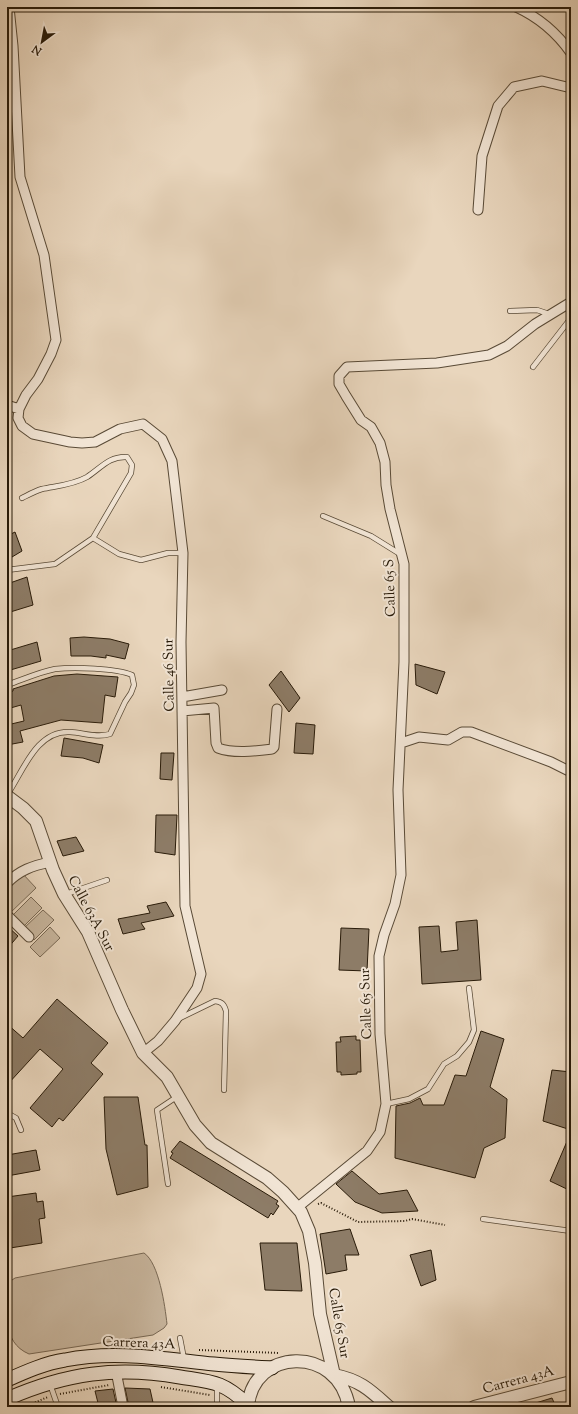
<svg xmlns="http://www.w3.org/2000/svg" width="578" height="1414" font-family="'Sorts Mill Goudy',serif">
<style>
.green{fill:#c8b69e;stroke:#786854}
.building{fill:#8d7c67;stroke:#291b09}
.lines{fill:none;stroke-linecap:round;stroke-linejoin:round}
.service-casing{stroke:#594a36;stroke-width:6}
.minor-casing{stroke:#594a36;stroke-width:11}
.tertiary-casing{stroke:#594a36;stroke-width:14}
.secondary-casing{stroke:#291b09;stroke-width:15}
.path{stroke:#291b09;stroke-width:2;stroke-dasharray:1 2;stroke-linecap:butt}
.service{stroke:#f1e4d4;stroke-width:4.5}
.minor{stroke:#f1e4d4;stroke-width:9}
.tertiary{stroke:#f1e4d4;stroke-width:12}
.secondary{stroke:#f1e4d4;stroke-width:13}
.labels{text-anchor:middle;stroke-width:4;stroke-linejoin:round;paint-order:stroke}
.street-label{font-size:14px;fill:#291b09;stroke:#f1e4d4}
</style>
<rect width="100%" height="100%" fill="#e9d6bd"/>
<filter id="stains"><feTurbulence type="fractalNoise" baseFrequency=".005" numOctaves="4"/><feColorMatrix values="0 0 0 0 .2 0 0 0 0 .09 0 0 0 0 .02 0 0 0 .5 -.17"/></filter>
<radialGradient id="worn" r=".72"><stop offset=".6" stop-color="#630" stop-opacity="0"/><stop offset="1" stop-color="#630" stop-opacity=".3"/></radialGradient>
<!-- green -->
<path class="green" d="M22 873 36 888 9 914 7 912V887Z
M31 897 42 908 22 928 11 917Z
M43 910 54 920 34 940 23 929Z
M50 927 60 938 40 957 30 947Z
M144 1253C159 1263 165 1306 167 1324L164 1328 153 1335 29 1354C1 1342 7 1310 7 1285L9 1282 15 1278Z"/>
<!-- building -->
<path class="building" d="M15 532 22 551 7 560V536Z
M27 577 33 605 7 613V584Z
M84 637 110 639 129 644 125 659 106 655V658L91 656H71L70 638Z
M37 642 41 661 7 671V651Z
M415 664 445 672 437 694 416 685Z
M281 671 300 698 289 712 269 685Z
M77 674 118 677 115 697 105 695 102 723 61 720 20 731 23 742 7 745V725L24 721 21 705 7 709V693L13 691V689L54 676Z
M296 723 315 725 313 754 294 753Z
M64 738 103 745 99 763 83 758 61 756Z
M161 753H174L172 780 160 779Z
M156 815H177L175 855 155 852Z
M76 837 84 851 63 856 57 841Z
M166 902 174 916 141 923 145 929 123 934 118 919 150 913 147 906Z
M477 920 481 980 422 984 419 927 439 926 441 952 458 950 456 922Z
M7 926 18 936 7 949Z
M341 928 369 929 367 971 339 970Z
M57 999 108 1043 91 1063 103 1074 63 1121 59 1118 52 1127 30 1108 63 1069 40 1049 7 1085V1024L23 1038Z
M481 1031 504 1039 490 1087 507 1099 505 1138 484 1148 475 1178 395 1158 396 1106 410 1103 420 1098 423 1105H444L455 1075 466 1076Z
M356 1036V1040H360L361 1072H357V1074L341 1075V1072H337L336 1042H341L340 1037Z
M552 1070 571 1072V1130L543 1121Z
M104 1097H138L145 1145H147L148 1187 117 1195 106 1149Z
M571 1132V1191L550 1181Z
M180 1141 278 1201 276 1204 279 1206 273 1215 271 1213 268 1218 170 1158 173 1153 171 1152Z
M36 1150 40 1170 7 1176V1155Z
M352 1171 379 1194 407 1190 418 1211 382 1213 355 1202 336 1184Z
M36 1193 37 1202 43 1201 45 1218 39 1219 42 1243 10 1248 7 1234V1197Z
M350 1229 359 1255H345L347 1270 326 1274 320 1234Z
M260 1243H297L302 1291 265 1290Z
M431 1250 436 1280 421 1286 410 1255Z
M125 1388 150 1389 154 1407H129Z
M113 1389 117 1407H99L95 1391Z
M552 1398 556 1407H529V1405Z"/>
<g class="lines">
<!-- service casing -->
<g class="service-casing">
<path id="service" d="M510 311 537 310 549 314
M533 367 571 318
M323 516 371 536 400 554
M93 538 119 554 141 560 168 553H183
M7 570 55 564 93 538 131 473 132 465 127 457C109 456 101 468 87 477 73 485 56 486 42 489 35 491 28 495 22 498
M7 685C22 680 39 672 55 669 73 667 116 668 132 675L134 685 131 693 125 702 110 734C97 738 84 733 70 732 36 730 23 772 7 795
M66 894 107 880
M178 1019 215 1001C222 1002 224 1004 226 1011L224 1090
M386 1104 409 1099 428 1089 444 1064 457 1056 469 1042 474 1030 469 988
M7 1113 16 1118 21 1130
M168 1184 157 1110 178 1096
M483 1219 571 1231
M180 1338 184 1359
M50 1384 58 1407
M217 1385V1407"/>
</g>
<!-- minor casing -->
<g class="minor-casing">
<path id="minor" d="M9 7 13 46 20 177 44 255 56 340 51 354 38 379 26 395 19 409 18 418 22 426 33 434 70 442 82 443 95 442 120 429 143 424 162 439 172 461 183 553 181 642 185 906 201 974 197 988 175 1021 158 1041 143 1053
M516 7C538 17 557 33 571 53
M478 210 482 156 498 106 514 87 542 81 571 88
M7 405 19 409
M182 697 222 690
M182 711 214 708 216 743 218 748C234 754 256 751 272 749L274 747 277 709
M401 743 419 737 448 740 462 732H471L551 762 571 772
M7 883C20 870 32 866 50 862
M7 915 29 937
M298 1207 367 1151 380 1132 386 1104 380 1034 379 956 384 935 395 904 401 875 398 790 404 662V564L390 509 386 485 385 462 380 443 371 427 361 420 346 396 339 384V376L347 367 437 363 489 355 507 346 535 324 571 302
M116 1371 123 1407"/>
</g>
<!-- tertiary casing -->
<g class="tertiary-casing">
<path id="tertiary" d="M7 796 23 808 36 821 53 870 64 894 88 932 122 1010 143 1053 167 1077 195 1125 211 1143 267 1178 283 1192 301 1212 309 1231 315 1263 320 1314 334 1375
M334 1375C360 1380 370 1390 389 1407
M248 1407C252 1348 338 1344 349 1407
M474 1407 571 1382"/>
</g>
<!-- secondary casing -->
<g class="secondary-casing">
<path id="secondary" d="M7 1380C25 1372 45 1363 65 1360 115 1350 164 1359 214 1364 233 1366 253 1367 272 1368
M7 1399C66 1373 117 1366 180 1377 212 1382 223 1381 248 1405"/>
</g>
<!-- path -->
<path class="path" d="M318 1204 321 1203 358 1222 405 1221 412 1219 445 1225
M199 1350 279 1353
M161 1387 210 1395
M60 1394 109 1385
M24 1407 48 1397"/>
<!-- service -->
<use href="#service" class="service"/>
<!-- minor -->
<use href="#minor" class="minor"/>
<!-- tertiary -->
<use href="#tertiary" class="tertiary"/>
<!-- secondary -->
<use href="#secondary" class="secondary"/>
</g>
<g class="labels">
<!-- street labels -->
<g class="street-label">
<text transform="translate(389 588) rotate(-92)" y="5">Calle 65 S</text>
<text transform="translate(168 675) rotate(-91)" y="5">Calle 46 Sur</text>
<text transform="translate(92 913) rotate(62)" y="5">Calle 63A Sur</text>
<text transform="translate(365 1004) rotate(-92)" y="5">Calle 65 Sur</text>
<text transform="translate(340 1323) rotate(80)" y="5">Calle 65 Sur</text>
<text transform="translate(139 1342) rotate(2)" y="5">Carrera 43A</text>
<text transform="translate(518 1379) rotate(-15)" y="5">Carrera 43A</text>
</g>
</g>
<!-- margin -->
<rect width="578" height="1414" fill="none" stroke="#e9d6bd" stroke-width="24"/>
<rect x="8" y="8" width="562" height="1398" fill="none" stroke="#291b09" stroke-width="2"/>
<rect x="12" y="12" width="554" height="1390" fill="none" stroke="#291b09"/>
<!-- north arrow -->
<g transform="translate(42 42) rotate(212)" stroke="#f1e4d4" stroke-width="3" paint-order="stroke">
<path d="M0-3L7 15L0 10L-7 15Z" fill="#291b09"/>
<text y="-6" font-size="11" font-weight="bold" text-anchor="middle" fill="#291b09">N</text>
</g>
<rect width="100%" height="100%" filter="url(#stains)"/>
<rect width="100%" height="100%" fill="url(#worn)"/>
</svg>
